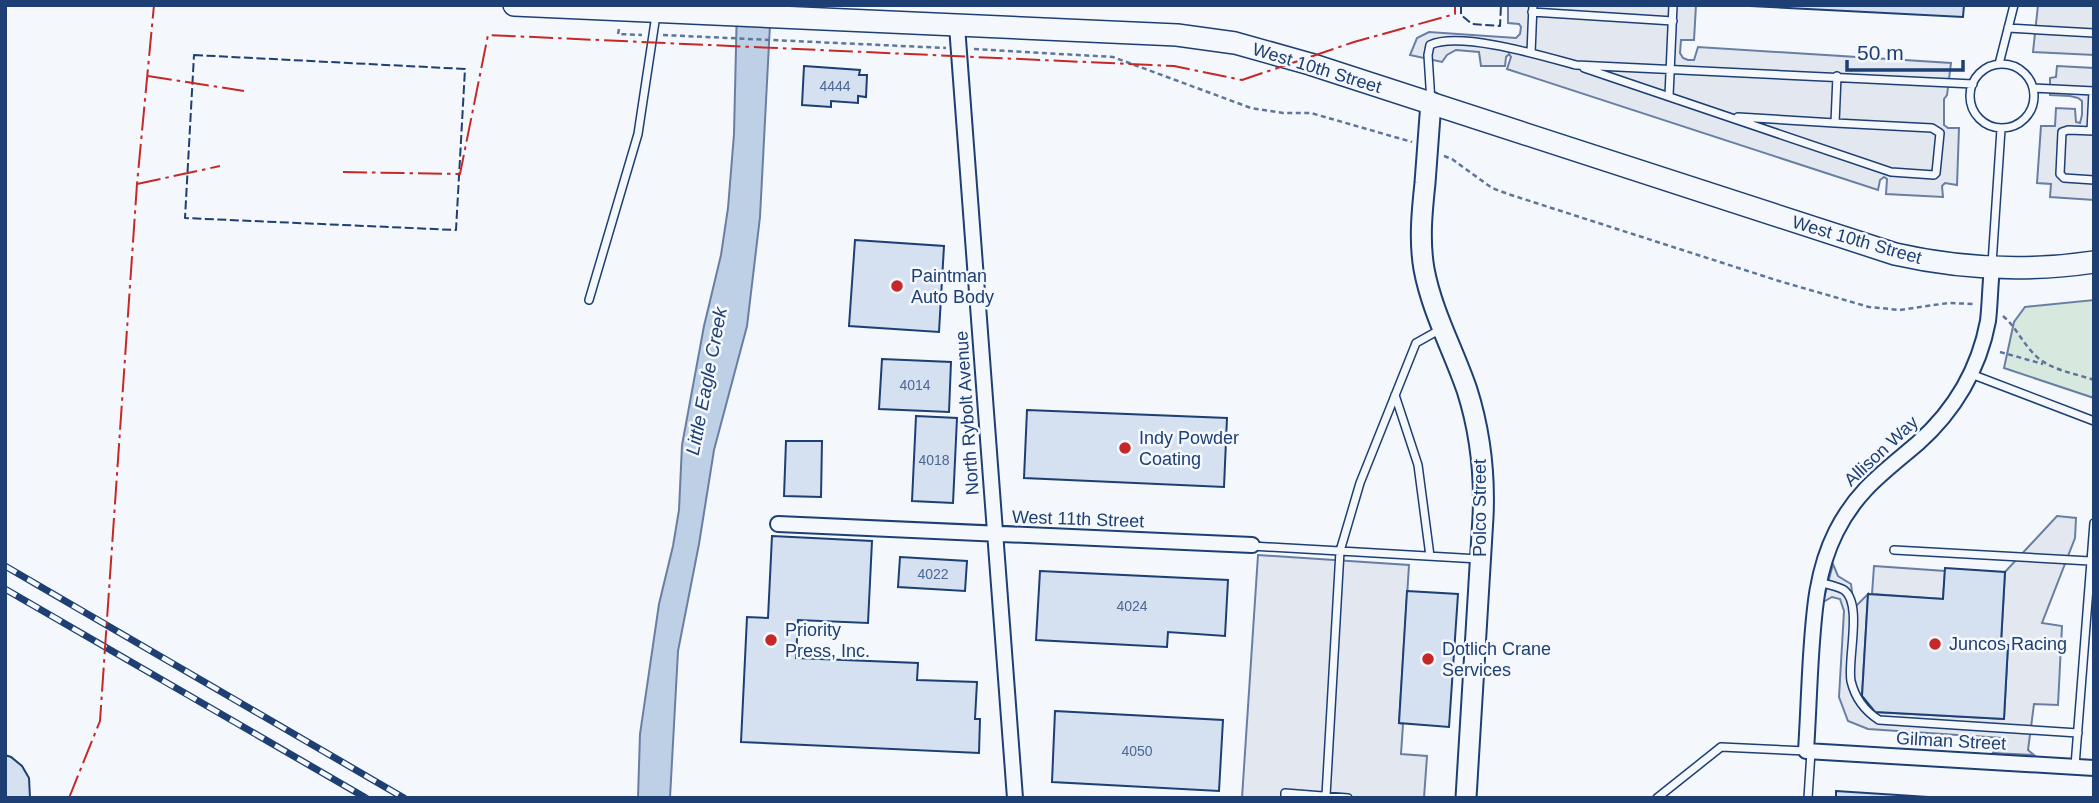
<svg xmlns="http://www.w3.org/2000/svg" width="2099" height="803" font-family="Arial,sans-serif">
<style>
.green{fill:#d7e8df;stroke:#687fa3;stroke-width:2}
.parking{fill:#e3e8f0;stroke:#687fa3;stroke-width:2}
.water{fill:#bed0e5;stroke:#687fa3;stroke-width:2}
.building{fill:#d5e0f0;stroke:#1d3f73;stroke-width:2}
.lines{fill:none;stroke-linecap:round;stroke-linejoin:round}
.lane-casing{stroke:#1d3f73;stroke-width:10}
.street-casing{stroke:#1d3f73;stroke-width:18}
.secondary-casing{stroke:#1d3f73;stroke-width:23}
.primary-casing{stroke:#1d3f73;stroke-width:24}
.path{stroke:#5e769c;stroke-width:2.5;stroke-dasharray:5 3.5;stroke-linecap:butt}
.lane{stroke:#f4f7fb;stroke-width:7}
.street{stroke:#f4f7fb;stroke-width:14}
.secondary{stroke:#f4f7fb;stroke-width:19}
.primary{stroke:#f4f7fb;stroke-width:21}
.rail-casing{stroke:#1d3f73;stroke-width:7}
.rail{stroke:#f4f7fb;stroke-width:4.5;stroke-dasharray:13;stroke-linecap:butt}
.fence{stroke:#1d3f73;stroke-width:2;stroke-dasharray:9 3.5;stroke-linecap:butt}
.power{stroke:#c62828;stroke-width:2;stroke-dasharray:24 5 3.5 5;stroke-linecap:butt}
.poi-dot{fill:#c62828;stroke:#f4f7fb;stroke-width:2.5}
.labels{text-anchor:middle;stroke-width:5;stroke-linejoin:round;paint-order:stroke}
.number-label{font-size:14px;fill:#4b6792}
.street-label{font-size:18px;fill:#1d3f73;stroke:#f4f7fb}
.poi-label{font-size:18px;fill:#1d3f73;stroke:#f4f7fb;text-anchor:start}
.water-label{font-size:19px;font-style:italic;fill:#1d3f73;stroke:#f4f7fb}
</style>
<rect width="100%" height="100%" fill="#f4f7fb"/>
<!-- green -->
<path class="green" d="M2094 300V398L2004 368 2014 322 2025 307Z"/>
<!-- parking -->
<path class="parking" d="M1508 5H1696L1694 40H1681L1680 53 1683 58 1688 60H1694L1698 47 1951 63 1947 95 1944 99V125L1948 128H1959L1957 185 1945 183 1942 186 1943 197 1886 194 1887 179 1884 177 1880 180 1878 190 1507 69 1511 57 1509 54 1506 57 1505 66H1481L1479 52 1456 50 1447 55 1442 62 1410 55 1417 38 1429 32 1516 38 1520 34 1521 27 1519 24 1508 23Z
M2038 5 2094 6V55L2033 52Z
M2057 66 2094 68V200L2050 197 2051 184 2037 183 2041 126H2055L2056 108 2075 109 2076 122 2080 123 2082 115V101L2078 98 2070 96 2050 95V78L2056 77Z
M2057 516 2076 518 2075 538 2042 623 2062 626 2058 705 2034 704 2028 750 2034 755 1992 753 2003 749 2005 743 2002 738 1868 729 1848 721 1839 697 1844 611 1840 599 1832 597 1823 602 1833 564 1838 576 1851 584 1854 608 1868 594 1862 696 1875 712 2004 719 2008 645 2001 643 2005 572Z
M1258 555 1409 565 1399 723 1403 724 1401 754 1427 756 1424 798H1242Z
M1874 566 1945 571 1943 599 1872 594Z"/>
<!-- water -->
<path class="water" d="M737 5H771L760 217 747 326 714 450 699 544 678 651 670 798H638L640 734 659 604 673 546 679 510 682 445 704 326 721 255 728 208 734 134Z"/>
<!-- building -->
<path class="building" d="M1730 5H1964L1963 17Z
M804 66 860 70 859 75H867L866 97 858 96V103L831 101V107L802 105Z
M855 240 944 246 939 332 849 326Z
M882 359 951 362 949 412 879 409Z
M1027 410 1227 418 1224 487 1024 478Z
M916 416 957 418 953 503 912 501Z
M786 441H822L821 497 784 496Z
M772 536 872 541 868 623 798 620 796 658 918 663 917 680 977 682 975 719H980L979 753 741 742 747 617 768 618Z
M900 557 967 561 965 591 898 587Z
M1945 568 2005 572 2001 643 2008 645 2004 719 1875 712 1862 696 1868 594 1943 599Z
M1040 571 1228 580 1225 636 1168 632 1167 647 1036 640Z
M1407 591 1458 594 1449 727 1399 723Z
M1055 711 1223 720 1219 791 1052 782Z
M5 755 11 757 22 766 29 778 30 798H5Z
M1836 791 1944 798H1836Z"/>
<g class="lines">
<!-- lane casing -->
<g class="lane-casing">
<path id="lane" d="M1532 12 1673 21
M2008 28 2094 33
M1531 53 1533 5
M1999 64 2014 5
M1970 96a32 32 0 1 1 64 0a32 32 0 1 1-64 0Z
M1584 68 1891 172 1934 175 1936 173 1940 133 1932 128 1835 123 1837 76
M2033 88 2094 91
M1669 96 1673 5
M1431 102 1428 55 1430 45C1460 31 1543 56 1576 65L1973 84
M1738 117 1835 123
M2091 131 2093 91
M2094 131 2068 130 2062 132 2060 174 2064 178 2094 180
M1992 264 2001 129
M589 300 638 134 656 15
M1441 329 1416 343 1360 483 1340 551 1479 559
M1971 374 2094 421
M1395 395 1418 465 1430 556
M1252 546 1340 551 1326 796
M1894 550 2090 561
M1818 582C1826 584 1838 586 1844 590 1863 604 1847 660 1851 681 1855 698 1865 711 1879 720L2078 733
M2075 766 2094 523
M1285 798V793L1348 798
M1657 798 1721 747 1806 751
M1808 798 1811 752"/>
</g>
<!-- street casing -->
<g class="street-casing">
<path id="street" d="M957 26 1015 798
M1992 268C1990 286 1990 304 1988 321 1979 369 1954 411 1918 443 1884 472 1857 490 1836 532 1816 572 1814 613 1811 656 1809 688 1808 720 1806 751L2094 768
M778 524 1252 545"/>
</g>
<!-- secondary casing -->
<g class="secondary-casing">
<path id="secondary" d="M1431 102C1429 129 1427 156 1425 183 1422 211 1419 240 1424 269 1432 312 1453 349 1467 390 1480 431 1485 474 1483 517L1466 798"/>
</g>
<!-- primary casing -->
<g class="primary-casing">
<path id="primary" d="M514 5 1177 35 1235 43 1310 64 1895 254C1961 269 2027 272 2094 262"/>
</g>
<!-- path -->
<path class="path" d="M619 29 618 34 642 35
M663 35 946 48
M974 49 1113 57 1251 108 1283 113H1311L1412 142
M1444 156 1452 159 1492 188 1508 194 1779 281 1869 307 1900 310 1948 303 1975 304
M2003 316C2016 327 2022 342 2034 354 2049 370 2074 373 2094 380
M2000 352 2043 364"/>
<!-- lane -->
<use href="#lane" class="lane"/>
<!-- street -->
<use href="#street" class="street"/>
<!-- secondary -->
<use href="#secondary" class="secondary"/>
<!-- primary -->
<use href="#primary" class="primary"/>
<!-- rail casing -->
<g class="rail-casing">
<path id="rail" d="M5 566 404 798
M5 589 366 798"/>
</g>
<!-- rail -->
<use href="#rail" class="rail"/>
<!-- fence -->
<path class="fence" d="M1461 5V15L1472 24 1500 26 1501 5
M194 55 465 69 456 230 185 218Z"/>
<!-- power -->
<path class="power" d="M148 76 244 91
M343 172 460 174 488 35 1174 66 1242 80 1354 42 1455 14V5
M137 184 220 166
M69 798 100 721 137 184 154 5"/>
</g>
<!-- markers -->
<g class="poi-dot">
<circle cx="897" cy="286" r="7"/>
<circle cx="1125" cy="448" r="7"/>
<circle cx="771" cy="640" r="7"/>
<circle cx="1935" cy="644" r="7"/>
<circle cx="1428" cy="659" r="7"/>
</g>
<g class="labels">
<!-- number labels -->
<g class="number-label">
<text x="835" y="91">4444</text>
<text x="915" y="390">4014</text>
<text x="934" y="465">4018</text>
<text x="933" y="579">4022</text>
<text x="1132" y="611">4024</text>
<text x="1137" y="756">4050</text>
</g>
<!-- street labels -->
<g class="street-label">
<text transform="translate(1317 68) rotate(17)" y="6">West 10th Street</text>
<text transform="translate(1857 240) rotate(16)" y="6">West 10th Street</text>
<text transform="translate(967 413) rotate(-94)" y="6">North Rybolt Avenue</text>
<text transform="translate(1881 451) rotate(-43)" y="6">Allison Way</text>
<text transform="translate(1480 508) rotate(-90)" y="6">Polco Street</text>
<text transform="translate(1078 519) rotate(2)" y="6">West 11th Street</text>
<text transform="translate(1951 741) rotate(3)" y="6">Gilman Street</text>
</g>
<!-- poi labels -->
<g class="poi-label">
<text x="911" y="282">Paintman<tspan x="911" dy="21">Auto Body</tspan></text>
<text x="1139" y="444">Indy Powder<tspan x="1139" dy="21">Coating</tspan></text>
<text x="785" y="636">Priority<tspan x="785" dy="21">Press, Inc.</tspan></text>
<text x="1949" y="650">Juncos Racing</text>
<text x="1442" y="655">Dotlich Crane<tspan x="1442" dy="21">Services</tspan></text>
</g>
<!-- water labels -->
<g class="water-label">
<text transform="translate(706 381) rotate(-79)" y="7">Little Eagle Creek</text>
</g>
</g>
<!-- border -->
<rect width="2099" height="803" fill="none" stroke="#1d3f73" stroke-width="14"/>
<!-- scale -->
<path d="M1847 60v10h116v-10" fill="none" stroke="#1d3f73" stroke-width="3.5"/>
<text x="1857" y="60" font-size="21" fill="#1d3f73" stroke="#f4f7fb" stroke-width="5" paint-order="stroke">50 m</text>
</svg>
